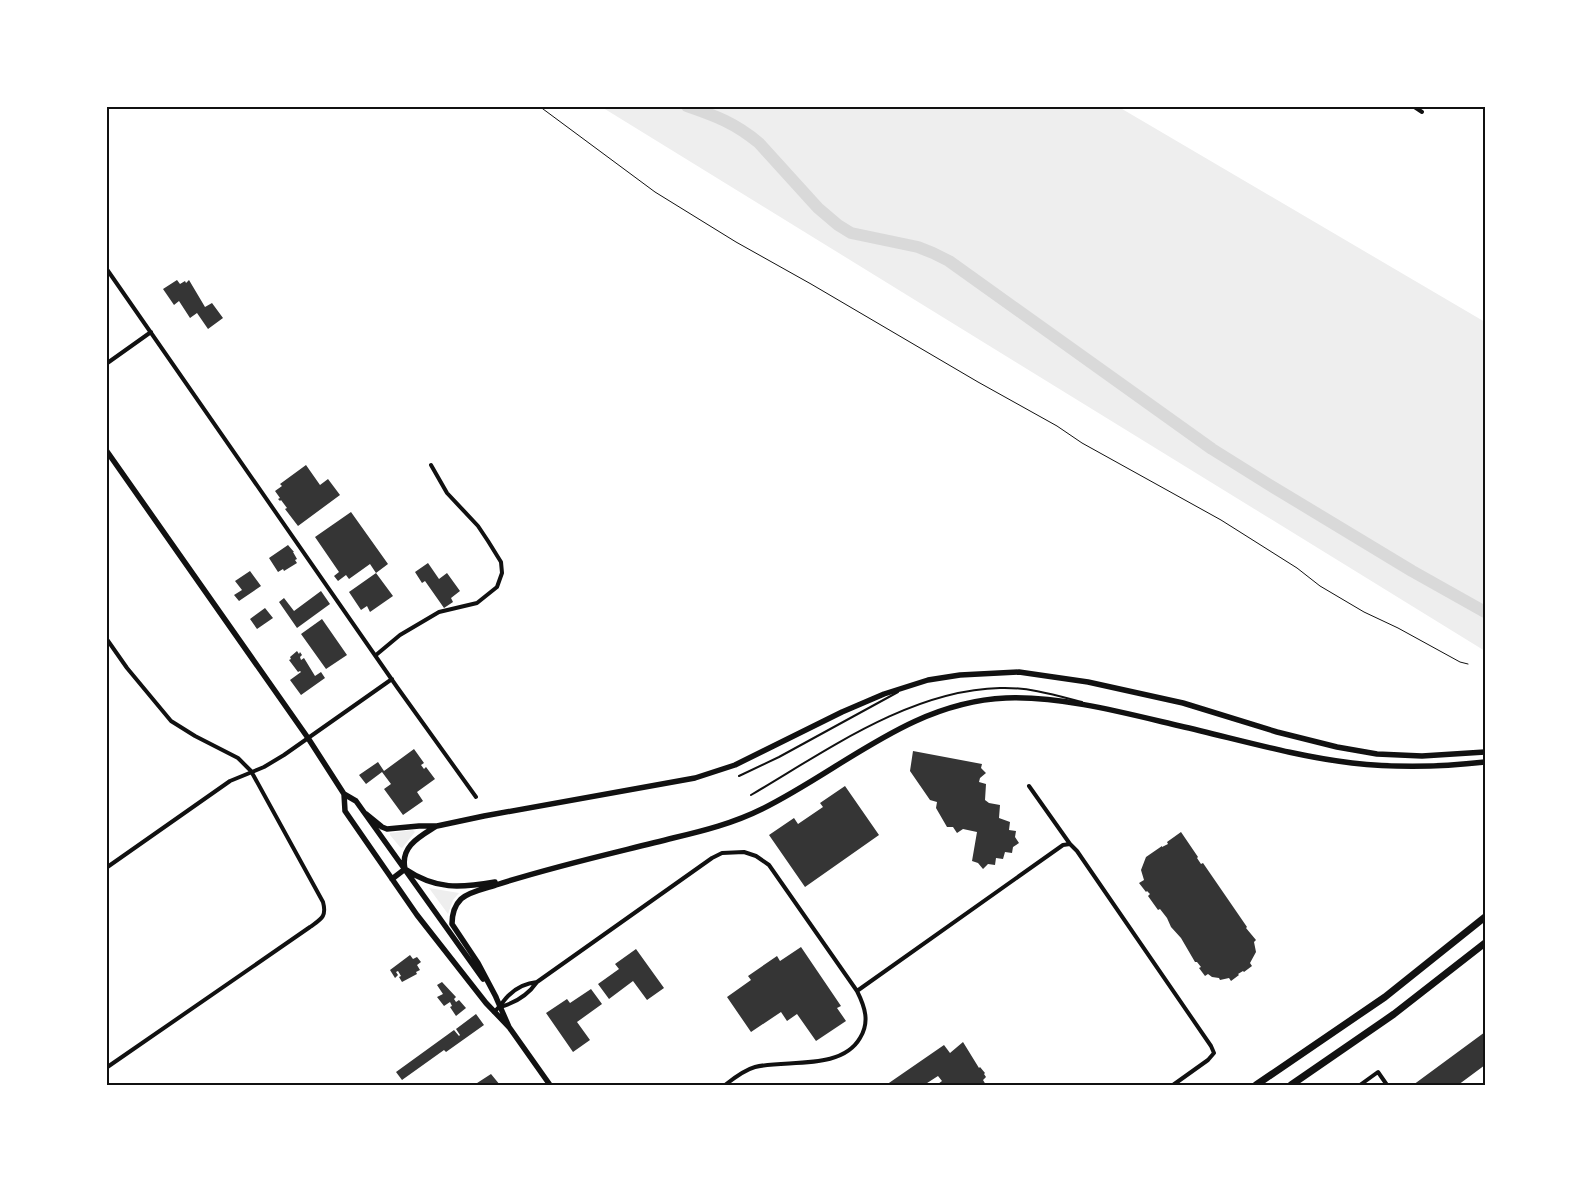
<svg xmlns="http://www.w3.org/2000/svg" width="1591" height="1191" font-family="Raleway,sans-serif">
<style>
.green{fill:#eee}
.lines{fill:none;stroke-linecap:round;stroke-linejoin:round}
.river{stroke:#d9d9d9;stroke-width:12}
.building{fill:#353535}
.path{stroke:#111;stroke-width:1}
.service{stroke:#111;stroke-width:2}
.minor{stroke:#111;stroke-width:4}
.primary{stroke:#111;stroke-width:5.5}
.motorway{stroke:#111;stroke-width:7}
.neatline{fill:none;stroke:#111;stroke-width:2}
</style>
<rect width="100%" height="100%" fill="#fff"/>
<!-- green -->
<path class="green" d="M600 106H1117L1485 322V651Z
M413 830 415 832 402 848 400 847 390 835V833Z
M429 888 459 893 453 900 448 914Z"/>
<g class="lines">
<!-- river -->
<path class="river" d="M687 106C716 116 735 123 759 143L818 208 838 225 851 233 918 247 933 253 949 261 1212 449 1268 484 1412 571 1485 612"/>
</g>
<!-- building -->
<path class="building" d="M177 280 180 284 185 281 186 283 189 280 205 307 212 303 223 318 208 329 197 313 190 318 179 301 174 305 163 289Z
M306 465 320 485 328 479 340 495 298 526 285 509 287 508 281 500 280 501 278 499 280 498 275 491 282 486 280 484Z
M351 512 388 564 376 573 370 564 349 579 346 575 338 581 334 576 339 572 315 537Z
M288 545 294 552H293L297 559 295 560 297 563 284 571 283 569 278 572 269 558Z
M428 563 439 579 447 573 460 591 451 598 453 602 444 608 425 581 422 583 415 572Z
M250 571 261 586 239 601 234 595 242 590 235 581Z
M376 573 393 596 370 612 367 606 361 610 349 592Z
M321 591 330 604 297 628 279 602 284 598 294 611Z
M265 608 273 618 257 629 250 619Z
M322 619 347 655 326 669 301 634Z
M297 651 299 654 300 652 302 655 300 657 301 660 304 658 315 676 321 672 325 678 301 695 290 680 301 672 300 671 298 672 289 660 291 659 290 657Z
M414 749 424 763 421 765 424 769 426 767 435 779 417 792 423 801 403 815 384 789 391 784 382 772 366 784 359 775 378 762 384 771Z
M913 751 982 764 981 768 986 773 980 778 979 782 986 784 985 800 989 803 1000 805 999 818 1010 822 1009 830 1016 831 1015 837 1019 843 1013 847 1012 853 1005 852 1003 859 996 858 995 865 988 864 983 869 978 863 972 861 977 832 963 829 957 833 953 827H947L936 808 937 802 930 800 910 771Z
M845 786 879 835 805 887 769 835 794 818 798 824 823 807 820 803Z
M1181 832 1198 857 1197 858 1201 864 1203 863 1247 927 1246 928 1256 940 1254 942 1256 952 1250 963 1252 966 1244 972 1243 971 1238 974 1239 975 1231 981 1229 978 1220 980 1219 978 1212 977 1208 974 1205 976 1199 968 1201 967 1197 962H1195L1181 938 1171 927 1167 918 1160 909 1158 910 1148 896 1150 894 1147 891 1146 892 1139 883 1144 880 1141 870 1146 857 1162 846V847L1168 844 1167 842Z
M801 947 841 1006 837 1008 846 1021 816 1041 797 1014 787 1021 781 1012 751 1032 727 997 751 980 748 976 777 956 780 961Z
M636 949 664 988 647 1000 633 981 609 999 598 984 619 969 615 964Z
M410 955 413 959 417 957 421 962 417 965 420 970 416 972 417 974 402 982 399 977 401 976 398 971 396 972 398 975 395 978 390 970Z
M442 982 456 997 454 999 456 1002 459 1000 466 1008 456 1016 450 1007 452 1006 450 1002 444 1006 437 997 443 994 437 985Z
M591 989 602 1004 577 1022 590 1040 573 1052 546 1013 567 999 570 1003Z
M476 1014 484 1025 446 1052 444 1050 402 1080 396 1072 454 1030 459 1036 460 1035 456 1029Z
M1485 1032V1065L1458 1085H1413Z
M963 1042 979 1068 980 1067 985 1073 984 1074 986 1077 983 1080 986 1085H939L938 1084 942 1081 938 1076 924 1085H886L944 1045 950 1053Z
M491 1074 500 1085H474Z"/>
<g class="lines">
<!-- path -->
<path class="path" d="M539 106 655 192 736 242 811 284 978 382 1057 426 1082 443 1221 520 1297 568 1320 586 1364 612 1398 628 1460 662 1468 664"/>
<!-- service -->
<path class="service" d="M739 776 779 757 898 692
M751 795C826 751 910 690 1000 688 1028 687 1055 695 1082 702"/>
<!-- minor -->
<path class="minor" d="M1413 106 1422 112
M106 268 397 687 476 797
M106 364 151 332
M106 638 127 668 171 721 195 736 238 758 251 771 323 902C327 917 321 919 310 927L106 1068
M376 655 400 635 439 612 477 603 497 587 502 573 501 562 488 541 478 526 447 493 431 465
M1029 786 1070 844 1077 851 1211 1046 1214 1053 1208 1060 1173 1085
M106 868 230 781 264 767 284 755 392 679
M857 991 1063 845 1070 844
M500 1007C515 1003 528 995 537 982L712 858 722 853 744 852 756 856 769 865 857 991C865 1007 870 1022 860 1038 841 1071 786 1059 755 1067 744 1070 734 1078 725 1085
M494 1012C500 1007 503 1001 508 996 516 988 526 983 537 982
M1360 1085 1378 1072 1387 1085"/>
<!-- primary -->
<path class="primary" d="M106 450 308 738 344 794 356 801 483 979
M344 794 345 811 417 915 486 1003 509 1027 550 1085
M366 814 382 827 387 829 419 826H437L484 816 695 778 735 765 842 712 884 694 928 680 960 675 1019 672 1088 682 1183 703 1277 732 1337 747 1377 754 1422 756 1485 752
M435 827C419 837 400 847 405 869 436 890 460 888 495 882
M392 879 405 869
M495 995 509 1027
M496 997 478 963 452 924C452 915 454 906 461 899 470 891 485 889 496 885 554 866 614 853 673 838 703 831 734 823 762 809 843 769 911 702 1006 698 1062 696 1125 713 1180 726 1237 739 1294 756 1352 763 1397 768 1441 767 1485 762"/>
<!-- motorway -->
<path class="motorway" d="M1256 1085 1385 997 1485 917
M1291 1085 1394 1014 1485 943"/>
</g>
<!-- border -->
<rect width="1591" height="1191" fill="none" stroke="#ffffff" stroke-width="215"/>
<rect x="108" y="108" width="1376" height="976" class="neatline"/>
</svg>
